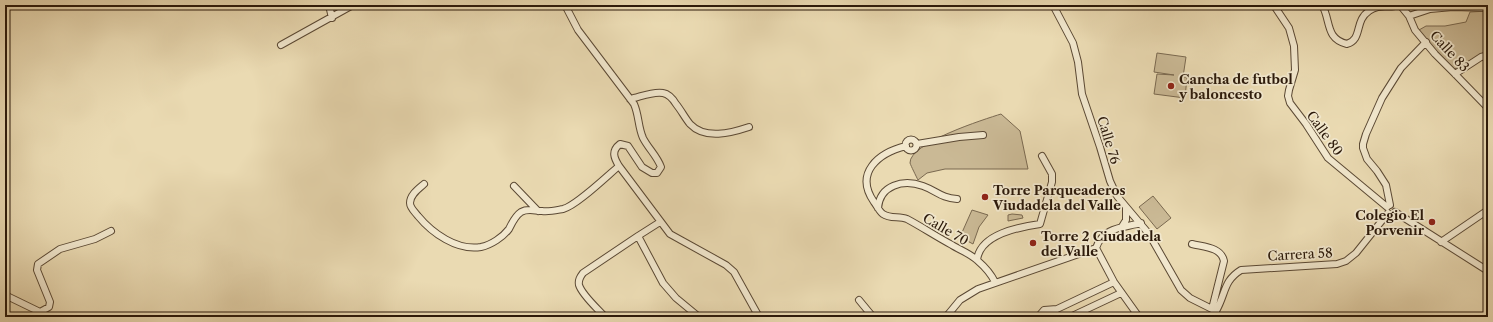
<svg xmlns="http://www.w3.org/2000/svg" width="1493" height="322" font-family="'Libre Caslon Text',serif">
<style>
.green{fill:#cab995;stroke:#7a6950}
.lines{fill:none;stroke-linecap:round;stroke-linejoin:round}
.minor-casing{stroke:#5b4934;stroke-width:8}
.minor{stroke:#f1e7cd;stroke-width:6}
.poi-dot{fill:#8f2418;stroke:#f1e7cd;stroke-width:1.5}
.labels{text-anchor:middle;stroke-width:3.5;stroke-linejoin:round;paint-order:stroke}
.street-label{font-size:13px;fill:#2b190a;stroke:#f1e7cd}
.poi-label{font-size:13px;font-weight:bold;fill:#2b190a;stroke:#f1e7cd;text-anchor:start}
</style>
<rect width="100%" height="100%" fill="#eadab2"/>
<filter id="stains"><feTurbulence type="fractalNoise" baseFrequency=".005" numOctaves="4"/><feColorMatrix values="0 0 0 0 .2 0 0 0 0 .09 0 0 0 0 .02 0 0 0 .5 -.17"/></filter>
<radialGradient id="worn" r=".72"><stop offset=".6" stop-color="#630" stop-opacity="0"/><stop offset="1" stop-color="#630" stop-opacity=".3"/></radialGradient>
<!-- green -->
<path class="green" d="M1488 11V53L1487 54 1485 52 1453 70 1436 54 1419 30 1426 26H1445L1466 22 1470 12Z
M1157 53 1186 57 1183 77H1187L1185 98 1154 94 1157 74 1174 75 1154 72Z
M1001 114 1020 131 1028 169H945L927 173 918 180C916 176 911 166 910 163 909 143 985 119 1001 114Z
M1153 196 1171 218 1157 229 1139 207Z
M972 210 988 215 979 227 973 244 960 237Z
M1012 214 1022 215 1023 218 1008 221V215Z"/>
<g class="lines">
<!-- minor casing -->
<g class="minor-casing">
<path id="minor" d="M329 5 332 18
M565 5 578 30 634 104C639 115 638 127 643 138 648 148 657 156 661 167L657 173H652L642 167 628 146 620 144C611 151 614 158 619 166L670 234 726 265 734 272 759 317
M1053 5 1073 43 1078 62 1082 94 1100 147 1110 181 1117 196 1149 234 1181 290 1190 298 1216 311 1217 317
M1322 5C1331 20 1325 39 1347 44 1363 39 1354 21 1369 11 1379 3 1389 9 1400 5
M1400 5 1409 16 1415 30 1435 54 1455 74 1488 108
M1275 7 1289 28 1294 46 1295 70 1289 90 1288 96 1290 103 1306 124 1328 158 1387 207
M1409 16 1430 9 1453 7 1488 8
M281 45 353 5
M1455 74 1481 57 1485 56 1488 59
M630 99C640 97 653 91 663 93 669 94 673 99 676 104 681 110 685 118 690 124 705 140 731 133 749 127
M905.5 145a5.5 5.5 0 1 1 11 0a5.5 5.5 0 1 1-11 0Z
M917 144 959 137 983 135
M906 146C878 153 854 173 874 202 877 206 879 211 883 214 890 219 899 216 907 219 922 227 937 237 952 245 960 250 971 254 978 261 985 267 991 274 995 282
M424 184C418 189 410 195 410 203 410 208 415 212 418 216 432 233 457 251 481 247 491 245 503 237 509 229 512 223 515 216 521 212 528 208 535 211 542 211 549 212 557 210 563 209 576 206 607 176 619 166
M514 186 538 211
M1390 205 1386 185 1377 171 1367 159 1363 148V144L1366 134 1382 98 1401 68 1426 42
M878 208C880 185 903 179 923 186 937 191 941 198 957 199
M1395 212 1488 271
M1121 228 1126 220V208
M638 236 663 283 676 298 699 317
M1441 242 1488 210
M1192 244C1204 247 1221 247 1224 261L1212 309
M1096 248 1114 282 1139 317
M1096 248C1103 227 1122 228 1141 223
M977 260C980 234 1019 227 1040 224L1052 182V174L1042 156
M5 295 40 312 49 307 50 302 37 270 38 264 60 249 95 239 111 231
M859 300 873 317
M1216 311C1226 294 1223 281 1241 270L1337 264 1346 261 1356 253 1388 213
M605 317C598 309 582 295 579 285 578 280 580 277 583 273L638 236 660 222
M946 317 960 300 978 289 1096 248
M1038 317 1044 310 1057 309 1114 282
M1070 317 1121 293"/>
</g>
<!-- minor -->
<use href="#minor" class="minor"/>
</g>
<!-- markers -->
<g class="poi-dot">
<circle cx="1171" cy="86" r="4"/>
<circle cx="985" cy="197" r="4"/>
<circle cx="1432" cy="222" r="4"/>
<circle cx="1033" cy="243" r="4"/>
</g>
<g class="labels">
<!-- street labels -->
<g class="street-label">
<text transform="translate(1450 51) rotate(47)" y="5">Calle 83</text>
<text transform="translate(1325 133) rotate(54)" y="5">Calle 80</text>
<text transform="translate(1109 140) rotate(73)" y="5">Calle 76</text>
<text transform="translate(946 229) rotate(30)" y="5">Calle 70</text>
<text transform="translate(1300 254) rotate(-3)" y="5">Carrera 58</text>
</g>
<!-- poi labels -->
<g class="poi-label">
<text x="1179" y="84">Cancha de futbol<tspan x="1179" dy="15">y baloncesto</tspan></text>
<text x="993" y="195">Torre Parqueaderos<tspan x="993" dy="15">Viudadela del Valle</tspan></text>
<text x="1424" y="220" text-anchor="end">Colegio El<tspan x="1424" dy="15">Porvenir</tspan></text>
<text x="1041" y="241">Torre 2 Ciudadela<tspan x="1041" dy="15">del Valle</tspan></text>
</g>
</g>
<!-- margin -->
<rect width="1493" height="322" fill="none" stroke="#eadab2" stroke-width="20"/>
<rect x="6" y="6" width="1481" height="310" fill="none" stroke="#2b190a" stroke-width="2"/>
<rect x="10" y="10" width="1473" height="302" fill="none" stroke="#2b190a"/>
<rect width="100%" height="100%" filter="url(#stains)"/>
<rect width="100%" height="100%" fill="url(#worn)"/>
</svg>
